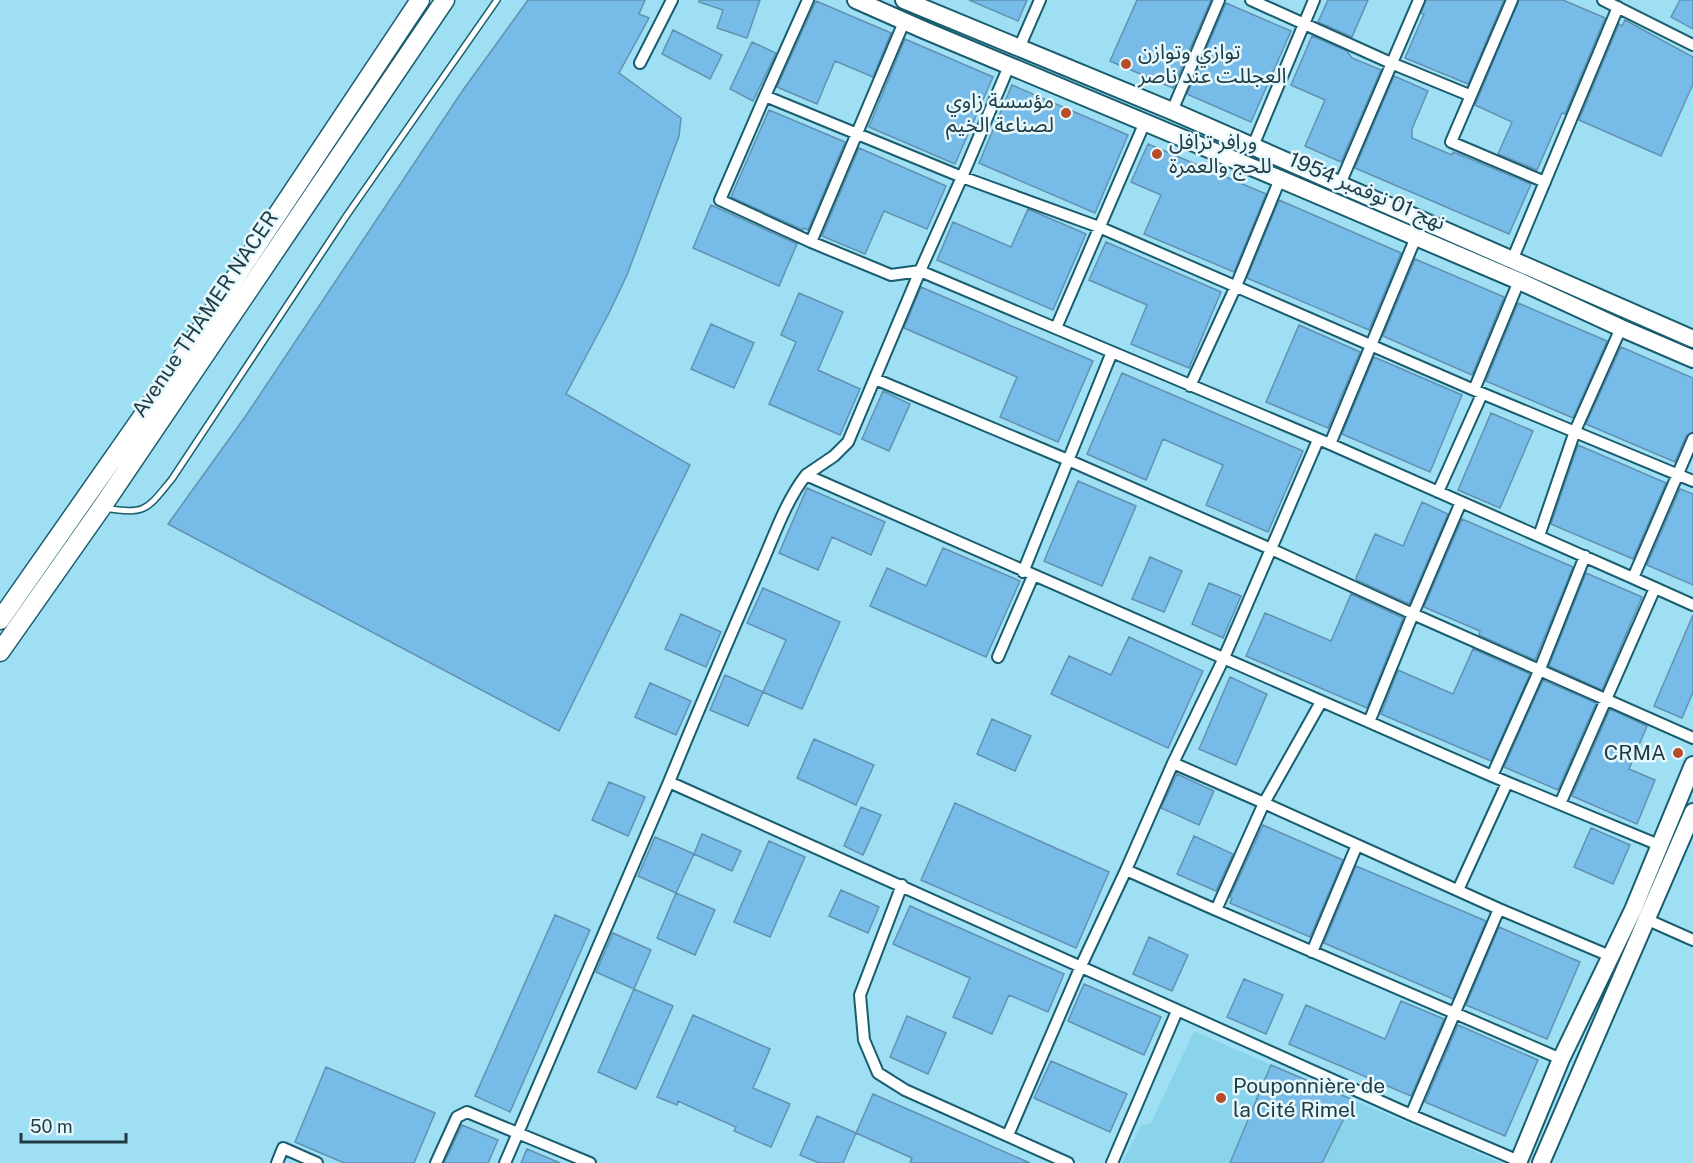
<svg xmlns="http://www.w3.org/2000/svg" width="1693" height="1163" font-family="'Public Sans','Noto Sans Arabic',sans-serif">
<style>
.built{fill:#89d4eb}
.building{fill:#77bbe8;stroke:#6292b2;stroke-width:1.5}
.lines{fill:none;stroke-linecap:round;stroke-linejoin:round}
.service-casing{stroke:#195d6f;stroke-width:8}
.minor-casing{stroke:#195d6f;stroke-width:14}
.secondary-casing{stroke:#195d6f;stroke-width:20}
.trunk-casing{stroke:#195d6f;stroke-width:21}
.service{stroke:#fff;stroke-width:5}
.minor{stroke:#fff;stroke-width:10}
.secondary{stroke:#fff;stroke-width:16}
.trunk{stroke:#fff;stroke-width:18}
.poi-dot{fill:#b54d28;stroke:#e5f8fe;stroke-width:2}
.labels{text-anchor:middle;stroke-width:5;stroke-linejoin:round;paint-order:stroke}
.poi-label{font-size:21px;fill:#223c44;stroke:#e5f8fe;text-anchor:start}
.street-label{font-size:21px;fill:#223c44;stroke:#e5f8fe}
</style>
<rect width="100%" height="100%" fill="#9edff3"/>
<!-- built -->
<path class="built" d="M1194 1031 1290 1073 1502 1163H1122L1141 1125 1151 1123Z"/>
<!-- building -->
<path class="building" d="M528 0H645L639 14 649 18 619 73 681 118 679 136 627 275 609 313 566 394 690 465 559 731 168 524 245 417 463 90Z
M699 0H760L747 38 717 28 723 10 699 2Z
M969 0H1027L1018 21Z
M1137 0H1211L1173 88 1110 61Z
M1328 0H1368L1352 37 1318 22Z
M1426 0H1504L1468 84 1405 58 1424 14 1421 13Z
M1519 0H1563L1605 18 1565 114 1562 113 1537 170 1498 154 1512 122 1475 105Z
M1680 0H1693V29L1671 17Z
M816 1 891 33 873 77 835 61 817 104 777 87Z
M1226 3 1291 31 1251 122 1187 94Z
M1625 20 1693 57V84L1661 156 1579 120 1619 24 1622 26Z
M673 30 722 55 710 79 662 54Z
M1312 36 1347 51 1352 58 1381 70 1341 162 1305 146 1325 100 1291 85Z
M905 39 993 77 955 164 869 127Z
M752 42 776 53 753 101 730 89Z
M1394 76 1428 91 1412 129V138L1452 155 1453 152 1531 184 1509 234 1355 168Z
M1012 85 1128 135 1095 213 979 163Z
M769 110 845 142 808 230 804 228 803 230 731 197Z
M1148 144 1266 194 1234 272 1144 234 1161 195 1131 182Z
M859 148 946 186 927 229 884 211 865 254 822 236Z
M1279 200 1401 253 1369 330 1247 278Z
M711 205 797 244 779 286 693 248Z
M1028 209 1086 234 1053 310 937 260 953 222 1011 247Z
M1106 242 1221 292 1189 368 1131 344 1147 305 1089 280Z
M1415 259 1504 297 1472 375 1383 336Z
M921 287 1093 361 1058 442 1000 417 1017 377 904 328Z
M799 293 843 312 818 370 860 389 840 435 769 404 796 342 781 335Z
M1518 303 1607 341 1573 418 1486 381Z
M711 324 754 343 734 388 691 369Z
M1299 325 1360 352 1328 428 1266 402Z
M1621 347 1693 378V432L1686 436 1675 462 1586 424Z
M1374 357 1462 395 1430 472 1342 434Z
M1122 373 1303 451 1268 532 1206 505 1223 465 1195 453 1163 439 1146 480 1087 454Z
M883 391 910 404 889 451 862 439Z
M1491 413 1533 431 1500 508 1458 490Z
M1578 445 1666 483 1633 559 1551 524Z
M1078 481 1136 506 1102 586 1044 561Z
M807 488 885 522 871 555 832 537 818 570 779 553Z
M1680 489 1693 494V585L1647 565Z
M1422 502 1448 514 1409 604 1357 580 1356 578 1375 534 1403 546Z
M1462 519 1573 567 1535 660 1479 635 1480 631 1424 607Z
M943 548 1020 581 986 657 870 606 887 568 926 586Z
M1150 557 1182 571 1164 612 1132 599Z
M1586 573 1642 597 1602 690 1549 666Z
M1209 583 1241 596 1223 638 1192 624Z
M763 588 840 622 802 709 763 692 786 640 747 623Z
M1351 594 1403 618 1367 708 1246 656 1265 613 1331 641Z
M681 614 721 632 706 667 665 649Z
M1693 615V692L1682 718 1654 706Z
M1129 637 1203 671 1168 748 1051 694 1069 656 1111 675Z
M1473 649 1530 674 1491 761 1381 714 1398 670 1453 694Z
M725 675 763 692 748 726 710 710Z
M1230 677 1267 694 1236 765 1199 749Z
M1543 680 1596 703 1558 790 1504 767Z
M650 683 691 701 676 735 635 717Z
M1610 709 1647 726 1629 769 1655 780 1637 824 1572 796Z
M992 719 1031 736 1015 771 977 754Z
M814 739 874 765 856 805 797 778Z
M1177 774 1214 791 1199 825 1161 808Z
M609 782 645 797 628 836 592 820Z
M955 803 1109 872 1076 948 921 880Z
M861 807 881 815 863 855 844 846Z
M1263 825 1343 860 1310 937 1230 903 1232 898 1230 897Z
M1591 828 1630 845 1613 884 1574 867Z
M702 834 741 851 732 871 694 854Z
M1194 836 1233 854 1216 891 1177 874Z
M655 837 694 854 676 893 638 876Z
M769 841 805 857 770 937 734 922Z
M1356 866 1486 921 1453 999 1324 943Z
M841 890 879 907 868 933 829 916Z
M676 893 715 910 695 955 657 938Z
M910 906 1064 974 1048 1012 1009 995 992 1034 953 1017 970 978 893 944Z
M555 915 590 930 510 1112 475 1096Z
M1499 927 1580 962 1547 1039 1466 1005Z
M613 933 651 950 634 989 596 972Z
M1149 937 1188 955 1172 991 1133 974Z
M1244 979 1283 995 1266 1034 1227 1017Z
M1084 984 1161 1017 1144 1055 1068 1021Z
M634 989 673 1006 636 1089 598 1072Z
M1401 1001 1444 1019 1411 1096 1289 1044 1306 1005 1385 1039Z
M693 1015 770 1049 753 1088 790 1104 771 1147 734 1131 736 1127 693 1108 678 1101 677 1105 657 1097Z
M907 1016 946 1033 928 1074 890 1057Z
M1458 1025 1538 1060 1505 1136 1425 1102Z
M1051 1061 1127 1094 1110 1132 1034 1098Z
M1271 1065 1353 1100 1322 1163H1230Z
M326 1067 435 1113 414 1163H344L295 1142Z
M873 1094 921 1115 1030 1163H910L912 1158 856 1133Z
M817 1116 856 1133 843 1163H819L800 1155Z
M462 1125 498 1140 488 1163H444Z
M527 1149 560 1163H521Z"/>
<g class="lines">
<!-- service casing -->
<g class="service-casing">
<path id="service" d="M106 508C146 516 148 508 172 479L347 215 497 0"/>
</g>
<!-- minor casing -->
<g class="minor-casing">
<path id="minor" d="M808 0 765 96 962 177 920 271 1330 444 1633 578
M1251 0 1391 63 1469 95
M1512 0 1451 142 1545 182
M1603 0 1693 45
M1019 48 1040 0
M640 63 672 0
M1009 66 962 177 1099 227 1474 390 1693 481
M765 96 720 200 811 242 891 275 920 271 848 442 834 456 806 475
M1172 111 1219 0
M1253 146 1314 0
M1340 184 1419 0
M811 242 904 22
M1513 258 1618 7
M1056 328 1145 122
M875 379 1068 460 1271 549 1318 440
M1190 386 1236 286 1280 179
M1474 390 1519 281
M1693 439 1633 578 1693 605
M1330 444 1416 237
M1438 492 1482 394
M1539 536 1575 431 1621 328
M1023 572 1112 352
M998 657 1033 576
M1369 722 1413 614 1693 738
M1173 763 1264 803 1321 702
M1492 776 1540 669 1585 556
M1560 804 1655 588
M1126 870 1216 910
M902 885 860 995 864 1040 878 1073 905 1090 1068 1163
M1458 890 1507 783
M1648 920 1693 940
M1312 952 1357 845
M1561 1059 1216 910 1264 803 1499 909 1610 956
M1411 1115 1499 909
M1008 1135 1081 966 1126 870 1173 763 1223 660 1271 549 1413 614 1461 502
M1519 1161 1411 1115 669 782C698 711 728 641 759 570 773 539 785 502 806 475L1492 776 1659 845
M277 1163 283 1148 317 1163
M436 1163 457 1117 467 1112 590 1163
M505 1163 669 782
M1112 1163 1177 1011"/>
</g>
<!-- secondary casing -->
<g class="secondary-casing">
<path id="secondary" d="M856 0 924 30 1280 179 1519 281 1621 328 1693 359
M904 0 1172 111 1693 339
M1518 1163 1561 1059 1633 910 1693 765
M1541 1163 1693 812"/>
</g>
<!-- trunk casing -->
<g class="trunk-casing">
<path id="trunk" d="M0 620 156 397 420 0
M0 652 102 507 445 0"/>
</g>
<!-- service -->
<use href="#service" class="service"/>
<!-- minor -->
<use href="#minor" class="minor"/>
<!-- secondary -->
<use href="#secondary" class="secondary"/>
<!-- trunk -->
<use href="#trunk" class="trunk"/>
</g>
<!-- markers -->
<g class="poi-dot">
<circle cx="1126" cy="64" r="6"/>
<circle cx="1066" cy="113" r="6"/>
<circle cx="1157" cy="154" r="6"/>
<circle cx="1678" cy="753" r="6"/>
<circle cx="1221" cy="1098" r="6"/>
</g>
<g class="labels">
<!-- poi labels -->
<g class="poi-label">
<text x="1138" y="59">توازي وتوازن<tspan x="1138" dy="24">العجللت عند ناصر</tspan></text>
<text x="1054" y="108" text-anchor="end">مؤسسة زاوي<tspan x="1054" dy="24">لصناعة الخيم</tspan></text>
<text x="1169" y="149">ورافر ترافل<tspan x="1169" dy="24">للحج والعمرة</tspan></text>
<text x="1666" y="760" text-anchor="end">CRMA</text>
<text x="1233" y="1093">Pouponnière de<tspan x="1233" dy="24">la Cité Rimel</tspan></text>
</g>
<!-- street labels -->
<g class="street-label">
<text transform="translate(1367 191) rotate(23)" y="7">نهج 01 نوفمبر 1954</text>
<text transform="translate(205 314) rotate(-56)" y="7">Avenue THAMER NACER</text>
</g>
</g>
<!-- scale -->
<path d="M21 1133v9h105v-9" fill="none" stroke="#223c44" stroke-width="3"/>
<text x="30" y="1133" font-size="18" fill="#223c44" stroke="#e5f8fe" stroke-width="4.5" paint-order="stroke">50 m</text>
</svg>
